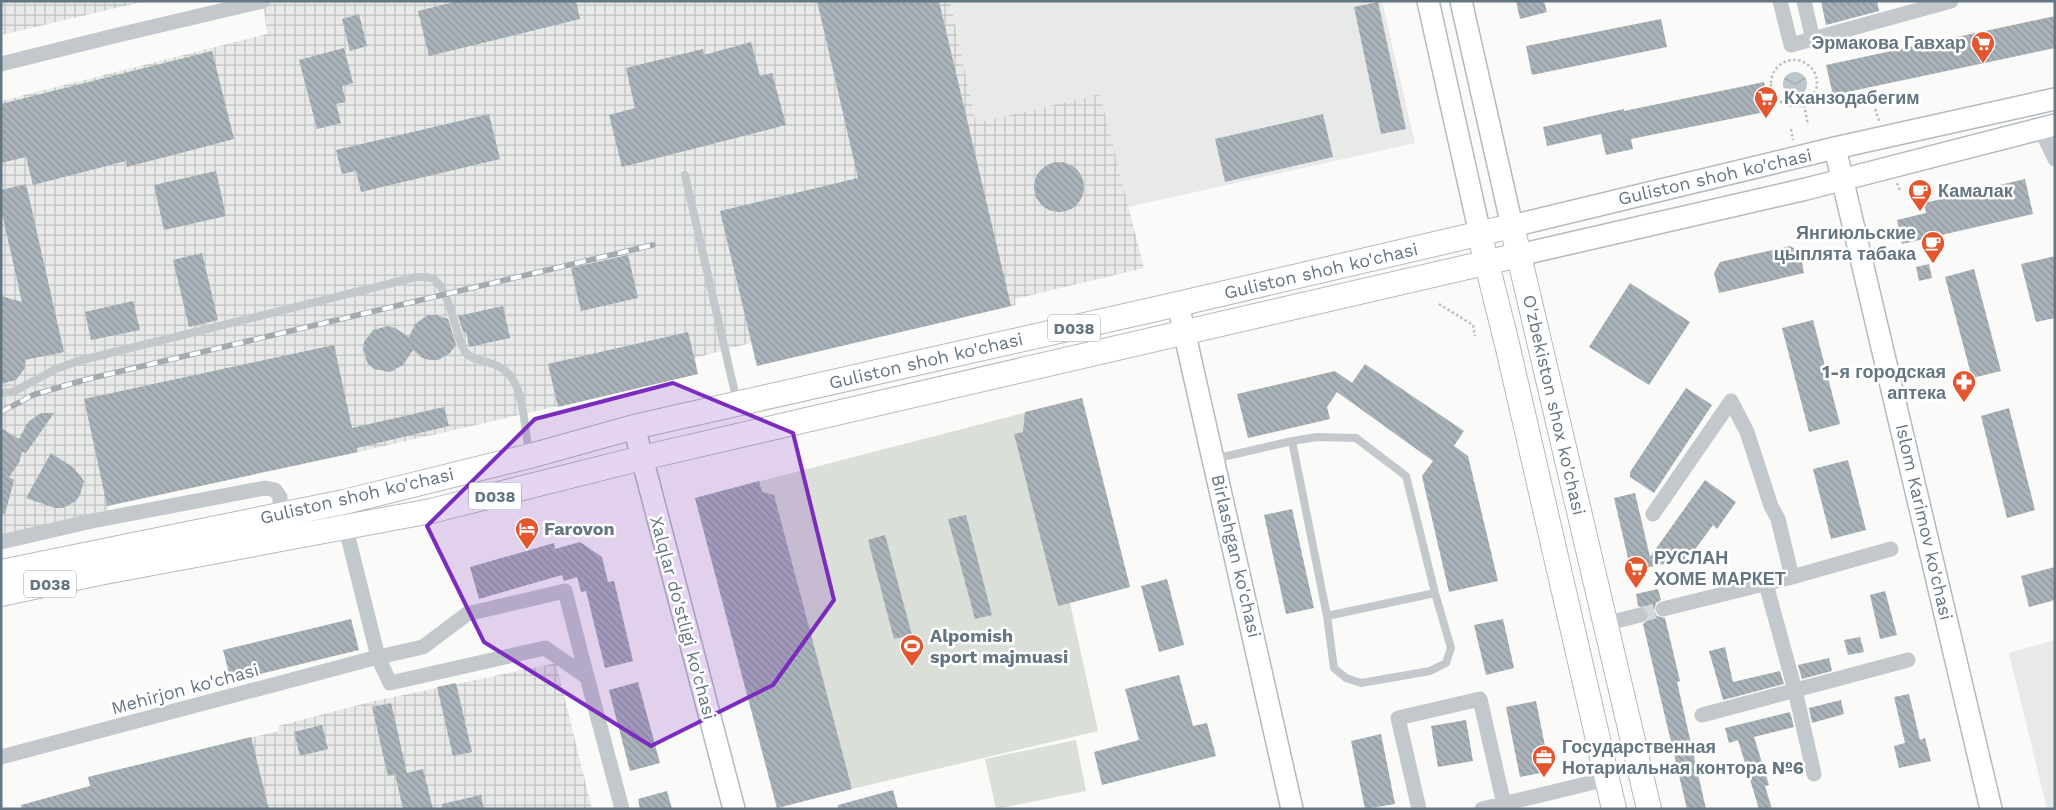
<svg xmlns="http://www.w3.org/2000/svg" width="2056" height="810" font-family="'Work Sans',sans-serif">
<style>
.built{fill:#e8e9e9}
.industrial{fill:url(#industrial-grid)}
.pitch{fill:#dadfd7}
.water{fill:url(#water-waves)}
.building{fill:url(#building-back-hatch)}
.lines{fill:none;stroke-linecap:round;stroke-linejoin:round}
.street-tunnel{stroke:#d5d9db;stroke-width:15;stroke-dasharray:15 8;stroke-linecap:butt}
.secondary-casing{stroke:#b3babf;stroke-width:24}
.primary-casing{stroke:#b5babe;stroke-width:26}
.path{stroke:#bbbfc2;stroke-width:2.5;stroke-dasharray:2.5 2.5;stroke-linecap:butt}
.lane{stroke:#c3c8cc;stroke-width:8}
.street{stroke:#c3c8cc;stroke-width:15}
.secondary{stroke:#fff;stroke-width:21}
.primary{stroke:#fff;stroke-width:24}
.rail-casing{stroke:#a2aab0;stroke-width:5.5}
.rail{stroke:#fff;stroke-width:4;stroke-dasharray:11;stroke-linecap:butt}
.marked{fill:#7b2cbf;fill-opacity:0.2;stroke:#7b2cbf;stroke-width:4;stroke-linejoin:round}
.labels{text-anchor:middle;stroke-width:5;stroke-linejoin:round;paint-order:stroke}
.shield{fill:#fff;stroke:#939fa8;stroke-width:1}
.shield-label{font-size:16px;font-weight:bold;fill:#657683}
.poi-label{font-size:18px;font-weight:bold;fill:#657683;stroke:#fff;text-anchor:start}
.street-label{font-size:18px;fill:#657683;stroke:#fff}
</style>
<defs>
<pattern id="industrial-grid" width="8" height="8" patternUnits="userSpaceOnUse" patternTransform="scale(1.25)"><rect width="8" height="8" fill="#e8e9e9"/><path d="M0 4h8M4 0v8" fill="none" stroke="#c0c1c2"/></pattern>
<pattern id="water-waves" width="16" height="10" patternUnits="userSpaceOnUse" patternTransform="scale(1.25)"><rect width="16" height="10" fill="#bbc7cb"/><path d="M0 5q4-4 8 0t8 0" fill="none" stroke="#9ca6aa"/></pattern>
<pattern id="building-back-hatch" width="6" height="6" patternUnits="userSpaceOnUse" patternTransform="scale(1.25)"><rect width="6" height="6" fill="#aab3b9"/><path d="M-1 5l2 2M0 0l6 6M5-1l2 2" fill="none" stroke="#8e969c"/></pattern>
</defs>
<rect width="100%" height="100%" fill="#fafaf8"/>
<!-- built -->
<path class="built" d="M950 1H1382L1415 143 1128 207 1100 94 976 123Z
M2055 640V809H2047L2009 653Z"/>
<!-- industrial -->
<path class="industrial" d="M1 1H146L1 35Z
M263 1H950L976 123 1100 94 1144 268 1015 299 1016 305 757 366 751 343 695 358 698 374 358 452 108 506V510L1 536V101L267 34Z
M556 663 592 809H96L88 777 279 731 278 726 370 702Z"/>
<!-- pitch -->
<path class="pitch" d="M1082 398 1130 587 1070 603 1098 731 852 789 777 808 695 498Z
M1076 740 1086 791 996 809 985 759Z"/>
<!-- water -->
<path class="water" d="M1783 84a12 12 0 1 1 24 0a12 12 0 1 1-24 0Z"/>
<!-- building -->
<path class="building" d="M458 1H576L580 19 429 56 418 11Z
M817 1H939L1011 306 757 366 720 211 858 178Z
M1516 1H1544L1547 12 1520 19Z
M1821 1H1877L1879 11 1826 25Z
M1378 2 1406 129 1381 134 1354 7Z
M359 14 367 46 350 51 342 19Z
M2055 16V48L1833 95 1826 65Z
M1661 19 1667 47 1532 75 1526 46Z
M751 42 760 76 772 73 786 125 622 167 609 115 635 108 626 68 703 49 704 55Z
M344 48 353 83 342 86 346 102 336 104 341 123 317 129 299 60Z
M212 51 234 139 127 167 126 161 33 185 26 157 1 163V104Z
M1764 82 1770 111 1631 139 1633 149 1606 155 1601 134 1547 146 1543 127 1624 109V111Z
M489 114 500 159 361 192 356 171 342 174 336 150Z
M1323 114 1333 157 1225 182 1215 139Z
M1034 187a25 25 0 1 1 50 0a25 25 0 1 1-50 0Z
M216 171 226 216 164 230 154 185Z
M2025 179 2033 214 1902 244 1897 220 1926 213 1924 203Z
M26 184 64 352 25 360V368L16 380 1 384V296L22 302 1 209V190Z
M1790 246 1800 252 1804 273 1719 293 1714 273 1720 262Z
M202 253 218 320 189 327 173 260Z
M628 255 638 298 581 311 571 268Z
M2055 256V318L2036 322 2021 264Z
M1929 264 1932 278 1919 281 1916 267Z
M1974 269 2001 371 1972 378 1945 277Z
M1630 283 1690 322 1649 385 1589 347Z
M133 301 140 330 91 340 85 312Z
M503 306 510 338 469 347 466 331 464 334 458 316Z
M428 315H436L448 319 456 345 450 353 438 360H430L422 358 413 350 403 365 390 372 374 369 368 364 363 350 364 342 373 330 388 326 395 328 409 337 415 324Z
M1813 320 1840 424 1809 432 1782 328Z
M688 332 698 374 558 407 548 364Z
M334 345 352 428 444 407 449 426 357 448 358 452 107 506 84 399Z
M1365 364 1464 431 1454 446 1468 456 1498 581 1449 592 1422 476 1433 461 1337 392 1327 407 1330 419 1248 438 1237 394 1335 371 1352 383Z
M1686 388 1712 405 1654 493 1630 477V472Z
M1082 398 1130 587 1058 606 1014 434 1023 432 1025 412Z
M2009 408 2035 510 2007 518 1981 416Z
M41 413H54L26 453 22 452 19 463 9 477 14 480 5 514 1 513V428L19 439 28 422Z
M51 453 74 468 84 481 80 495 76 501 63 508H55L26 498Z
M1848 460 1866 530 1831 539 1813 469Z
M1705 480 1736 502 1717 529 1713 525 1688 559 1631 571 1614 498 1635 493 1650 557Z
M759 481 762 492 774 495 852 789 777 808 695 498Z
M1292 509 1314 608 1286 614 1264 515Z
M966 515 992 615 975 619 948 519Z
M885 535 912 635 894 639 868 540Z
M580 542 602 557 608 582 614 581 633 661 605 668 586 591 581 592 577 577 564 581 562 575 479 599 470 567 554 543 555 549Z
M2055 567V600L2029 607 2021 576Z
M1167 579 1184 645 1159 652 1141 586Z
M1658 589 1661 600 1656 603 1654 611 1657 616 1665 618 1680 681 1677 682 1706 809H1687L1643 624 1647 621 1649 613 1646 608 1638 606 1636 594Z
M1885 591 1897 635 1880 639 1870 595Z
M351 619 359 650 231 681 223 650Z
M1503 619 1514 668 1486 675 1474 625Z
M1860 637 1864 652 1848 655 1844 640Z
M1725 647 1733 682 1780 671 1784 684 1723 700 1709 651Z
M1829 658 1832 671 1802 679 1798 665Z
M1179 675 1193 726 1207 723 1216 756 1102 785 1094 752 1139 740 1125 689Z
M638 682 660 763 630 771 609 690Z
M456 683 472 752 453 756 437 687Z
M1909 694 1920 740 1925 738 1931 761 1899 768 1894 746 1905 743 1894 697Z
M1841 700 1844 714 1812 723 1809 708Z
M1536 701 1550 771 1520 777 1506 707Z
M391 703 407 773 423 769 433 809H403L395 774 388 776 372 707Z
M1790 712 1794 727 1754 737 1769 785 1765 786 1772 809H1759L1738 740 1729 743 1725 728Z
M1466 720 1473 761 1438 767 1431 726Z
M322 725 328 749 300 756 294 732Z
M1381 734 1395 804 1365 809 1351 741Z
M251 737 269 809H22L21 805 90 786 88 777Z
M893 790 898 809H838V805Z
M667 791 672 809H640L638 799Z
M481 795 484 809H442V804Z"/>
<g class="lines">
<!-- street-tunnel -->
<path class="street-tunnel" d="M1640 615 1663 609"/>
<!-- secondary casing -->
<g class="secondary-casing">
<path id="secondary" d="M1428 1 1480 234
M1461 1 1512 226 1835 148 2055 99
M1835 148 1991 809
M1519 255 1806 189 2055 125
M1178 304 1292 809
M634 427 734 809"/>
</g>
<!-- primary casing -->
<g class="primary-casing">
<path id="primary" d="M1483 248 1507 344 1614 809
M1 572 344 502 530 456 634 427 1178 304 1512 226 1649 809
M1 594 99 573 431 511 642 458 1519 255"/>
</g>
<!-- path -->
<path class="path" d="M1771 83a23 23 0 1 1 46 0a23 23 0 1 1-46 0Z
M1804 105 1808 125
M1875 109 1879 121
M1791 129 1793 140
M1897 183 1900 191
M1439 304 1473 325 1475 336"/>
<!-- lane -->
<path class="lane" d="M685 175 737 402
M1 393 13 392 56 369 78 361 416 277C423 277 430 276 435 280 450 292 455 333 464 350 471 364 499 358 512 378 524 395 525 432 529 452
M1214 459 1292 441 1317 437 1356 438 1406 476 1435 593 1451 648 1446 663 1430 671 1361 683 1346 678 1334 668 1327 616 1292 441
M1327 616 1435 593"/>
<!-- street -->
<path class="street" d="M1780 1 1791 45 1951 1
M1804 1 1813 40
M1 64 118 35 263 1
M2040 128 2055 159
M1653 514 1731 401 1747 432 1771 506 1778 519 1792 577
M346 529 378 657 390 683 545 648 587 677 622 809
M1 542 92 521 265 488 275 490 280 497V507L270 517
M1766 584 1795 690 1814 774
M1663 609 1792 577 1891 549
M1605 624 1640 615
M1702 715 1908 660
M1 757 378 657 423 647 467 614 565 591 587 677
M1419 809 1398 718 1480 699 1505 809
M1482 809 1607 779"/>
<!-- secondary -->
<use href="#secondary" class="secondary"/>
<!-- primary -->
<use href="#primary" class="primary"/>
<!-- rail casing -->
<g class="rail-casing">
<path id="rail" d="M1 412 33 395 84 380 653 245"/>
</g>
<!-- rail -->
<use href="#rail" class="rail"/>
</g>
<!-- marked area -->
<path class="marked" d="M673 383 793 433 834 600 773 685 651 746 484 642 427 526 535 419Z"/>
<!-- icons -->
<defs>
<g id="supermarket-pin" transform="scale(1.25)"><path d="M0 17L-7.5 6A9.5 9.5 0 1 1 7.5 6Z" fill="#e4572e" stroke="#fff"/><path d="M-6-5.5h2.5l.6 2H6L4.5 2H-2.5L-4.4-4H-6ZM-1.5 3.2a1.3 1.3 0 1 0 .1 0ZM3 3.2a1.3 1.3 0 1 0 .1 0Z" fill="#fff"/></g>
<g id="cafe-pin" transform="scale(1.25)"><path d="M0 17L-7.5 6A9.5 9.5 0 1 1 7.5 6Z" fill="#e4572e" stroke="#fff"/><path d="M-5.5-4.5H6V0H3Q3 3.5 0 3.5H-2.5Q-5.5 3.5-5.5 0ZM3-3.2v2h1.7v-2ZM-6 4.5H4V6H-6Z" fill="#fff"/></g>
<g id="pharmacy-pin" transform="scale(1.25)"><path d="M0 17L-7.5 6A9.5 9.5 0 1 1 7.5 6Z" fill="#e4572e" stroke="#fff"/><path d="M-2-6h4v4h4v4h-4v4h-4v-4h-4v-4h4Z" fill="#fff"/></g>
<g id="hotel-pin" transform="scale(1.25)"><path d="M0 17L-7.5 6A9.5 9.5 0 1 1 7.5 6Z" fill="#e4572e" stroke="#fff"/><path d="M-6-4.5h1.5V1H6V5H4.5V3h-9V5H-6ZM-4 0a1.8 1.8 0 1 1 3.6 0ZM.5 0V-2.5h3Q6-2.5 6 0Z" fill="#fff"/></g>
<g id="stadium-pin" transform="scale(1.25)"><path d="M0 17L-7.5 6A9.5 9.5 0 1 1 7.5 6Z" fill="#e4572e" stroke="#fff"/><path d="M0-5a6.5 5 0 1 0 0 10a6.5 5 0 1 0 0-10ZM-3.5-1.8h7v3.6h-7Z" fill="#fff"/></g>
<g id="office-pin" transform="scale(1.25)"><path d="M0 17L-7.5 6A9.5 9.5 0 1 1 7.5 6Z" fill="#e4572e" stroke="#fff"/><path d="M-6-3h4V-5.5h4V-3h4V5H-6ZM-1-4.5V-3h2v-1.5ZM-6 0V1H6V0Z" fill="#fff"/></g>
</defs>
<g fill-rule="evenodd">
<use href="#supermarket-pin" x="1983" y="43"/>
<use href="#supermarket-pin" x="1766" y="98"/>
<use href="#cafe-pin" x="1920" y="191"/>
<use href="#cafe-pin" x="1933" y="243"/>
<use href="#pharmacy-pin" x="1964" y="382"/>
<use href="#hotel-pin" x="527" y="529"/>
<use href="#supermarket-pin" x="1636" y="568"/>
<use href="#stadium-pin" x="912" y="646"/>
<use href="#office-pin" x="1544" y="757"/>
</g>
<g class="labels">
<!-- shield labels -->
<g class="shield">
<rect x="1048" y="314.5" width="52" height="27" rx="4"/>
<rect x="469" y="482.5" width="52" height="27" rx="4"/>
<rect x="24" y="570.5" width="52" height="27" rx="4"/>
</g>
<g class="shield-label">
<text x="1074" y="334">D038</text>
<text x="495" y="502">D038</text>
<text x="50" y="590">D038</text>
</g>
<!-- poi labels -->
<g class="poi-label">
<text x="1966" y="49" text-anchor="end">Эрмакова Гавхар</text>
<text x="1784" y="104">Кханзодабегим</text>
<text x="1938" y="197">Камалак</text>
<text x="1916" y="239" text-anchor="end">Янгиюльские<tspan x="1916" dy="21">цыплята табака</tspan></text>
<text x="1946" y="378" text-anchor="end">1-я городская<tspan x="1946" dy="21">аптека</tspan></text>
<text x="544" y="535">Farovon</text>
<text x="1654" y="564">РУСЛАН<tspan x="1654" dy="21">ХОМЕ МАРКЕТ</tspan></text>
<text x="930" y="642">Alpomish<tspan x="930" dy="21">sport majmuasi</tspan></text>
<text x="1562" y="753">Государственная<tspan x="1562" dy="21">Нотариальная контора №6</tspan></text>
</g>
<!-- street labels -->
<g class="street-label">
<text transform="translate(1715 177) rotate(-13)" y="6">Guliston shoh ko'chasi</text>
<text transform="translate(1321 271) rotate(-13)" y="6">Guliston shoh ko'chasi</text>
<text transform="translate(926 361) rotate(-13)" y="6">Guliston shoh ko'chasi</text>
<text transform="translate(1554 405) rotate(77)" y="6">O'zbekiston shox ko'chasi</text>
<text transform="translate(357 496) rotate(-13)" y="6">Guliston shoh ko'chasi</text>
<text transform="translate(1924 522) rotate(77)" y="6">Islom Karimov ko'chasi</text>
<text transform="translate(1236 556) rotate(77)" y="6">Birlashgan ko'chasi</text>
<text transform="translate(683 618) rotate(75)" y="6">Xalqlar do'stligi ko'chasi</text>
<text transform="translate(185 689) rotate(-15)" y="6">Mehirjon ko'chasi</text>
</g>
</g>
<!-- border -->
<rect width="2056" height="810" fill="none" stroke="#657683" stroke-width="5"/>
</svg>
